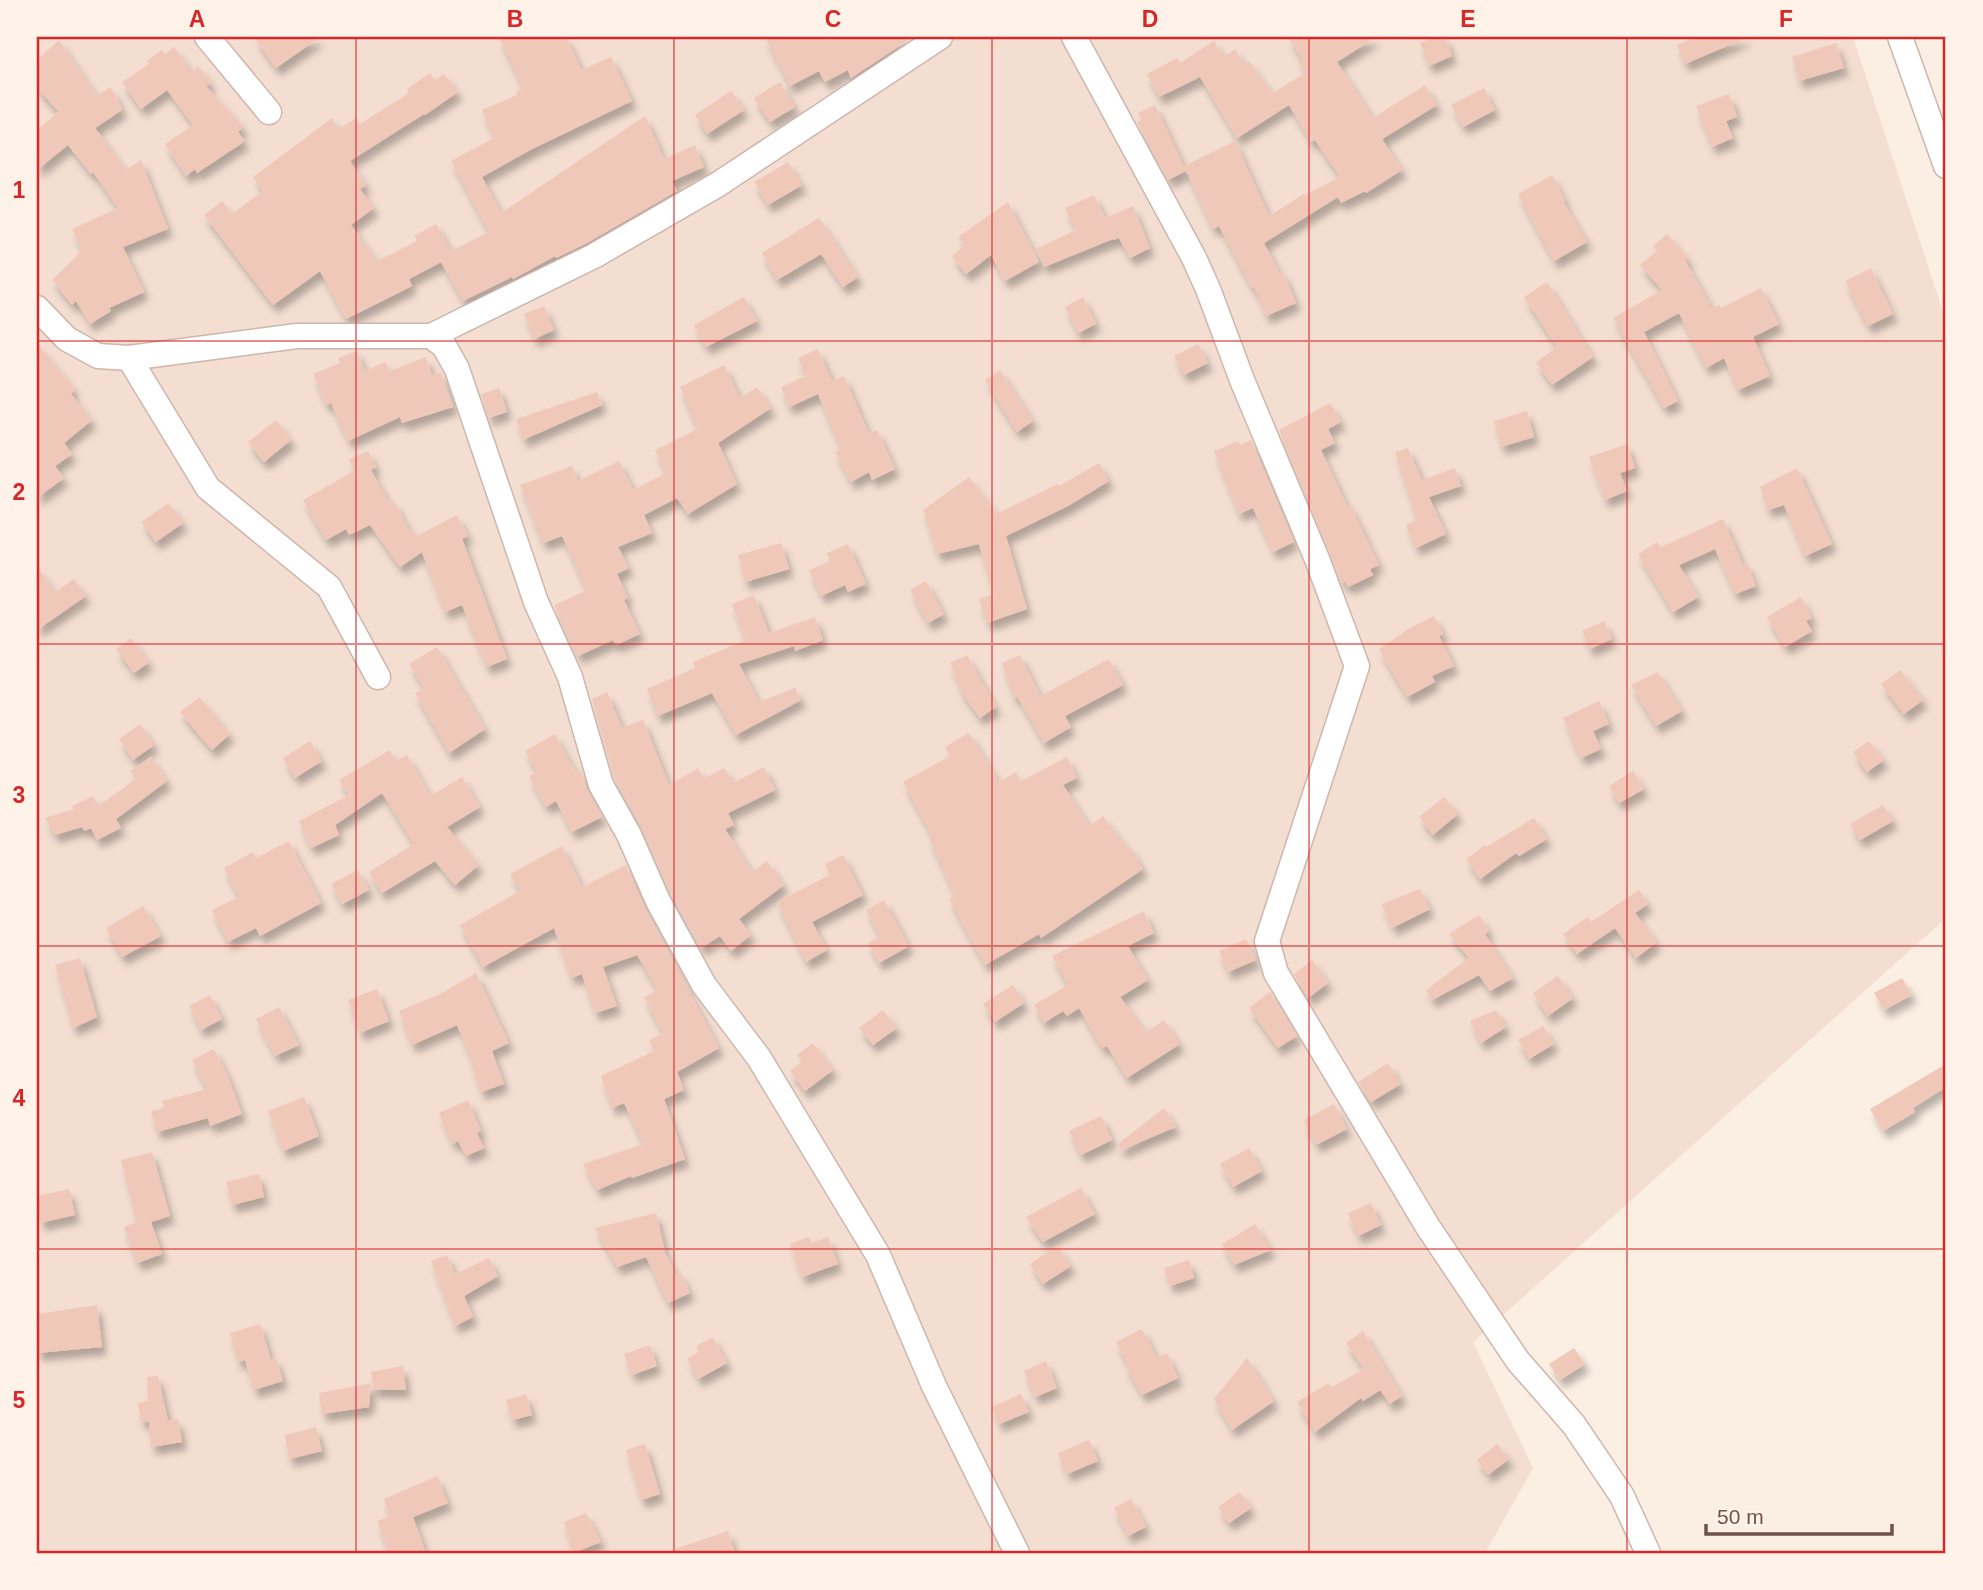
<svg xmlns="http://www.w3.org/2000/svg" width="1983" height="1590" font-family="Arial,sans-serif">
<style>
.residential{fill:#f3ded1}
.building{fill:#f0c8ba;filter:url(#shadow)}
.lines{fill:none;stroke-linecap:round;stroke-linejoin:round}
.street-casing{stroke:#ceb6ac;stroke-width:27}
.street{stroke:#fff;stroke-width:24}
.grid{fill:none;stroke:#d62828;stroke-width:2;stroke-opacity:0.55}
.neatline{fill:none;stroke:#d62828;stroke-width:2.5}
.grid-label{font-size:23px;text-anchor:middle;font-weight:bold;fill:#d62828}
</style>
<defs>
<filter id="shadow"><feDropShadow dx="4.5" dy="8" stdDeviation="3.5" flood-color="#0004"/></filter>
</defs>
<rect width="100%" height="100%" fill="#fbeee2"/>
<!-- residential -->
<path class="residential" d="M37 37H1853L1946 321V918L1473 1342 1533 1468 1485 1553H37Z"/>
<!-- building -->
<path class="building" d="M254 37H320L276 68Z
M499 37H566L582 70 611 57 632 101 530 150 482 177 501 213 645 116 664 159 695 145 704 167 672 181 677 191 587 243 556 258 555 256 513 279 512 277 463 301 441 262 409 279 412 286 346 319 320 271 273 305 204 215 222 201 232 214 263 191 253 177 332 118 339 129 356 118 360 124 409 93 407 89 430 73 435 80 444 74 458 92 425 115 424 114 350 161 366 185 360 189 374 208 351 225 377 261 417 241 414 236 436 224 451 251 489 232 451 161 494 138 482 110 517 95 516 92 523 88Z
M765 37H913L851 78 848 70 825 82 819 71 790 86Z
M1288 37H1376L1337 62 1373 118 1425 85 1437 105 1382 139 1402 170 1366 193 1365 191 1341 203 1338 197 1264 243 1280 274 1283 272 1296 303 1266 316 1254 287 1252 288 1219 226 1213 229 1184 166 1235 141 1269 216 1304 194 1305 195 1340 177 1315 140 1311 142 1289 105 1237 138 1200 77 1159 97 1147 74 1177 58 1180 63 1214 41 1224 57 1235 49 1244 65 1249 61 1272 93 1305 73 1298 62 1303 60Z
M1435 37H1445L1452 56 1429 66 1420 43Z
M1696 37H1748L1685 64 1677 45Z
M59 40 97 96 110 87 116 96 122 110 95 128 126 170 141 160 168 229 123 247 144 292 109 308 111 311 90 324 76 301 72 305 52 280 82 251 72 229 118 208 93 172 91 174 68 145 37 170V130L59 112 37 88V60Z
M1836 43 1844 68 1799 81 1792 57Z
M174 47 192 71 198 66 211 83 206 86 243 127 238 132 245 141 197 173 195 169 186 176 165 144 193 125 167 90 141 109 122 82 149 64 147 61 162 50 165 54Z
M780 82 795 107 770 122 754 98Z
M1484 88 1495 110 1463 127 1451 105Z
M731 91 744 110 707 134 695 115Z
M1729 94 1737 117 1726 121 1733 138 1712 147 1696 106Z
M1155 105 1186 171 1168 180 1137 122 1141 120 1138 113Z
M788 162 802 185 768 205 754 182Z
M1552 175 1565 200 1563 201 1587 242 1554 261 1518 194Z
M1094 195 1105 218 1133 206 1150 248 1130 258 1119 238 1113 240V239L1044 267 1036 249 1076 230 1065 208Z
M1008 202 1039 262 1005 281 991 255 966 274 952 256 965 246 958 237Z
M819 218 858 277 843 287 821 254 777 280 762 253Z
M1667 234 1688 258 1685 260 1712 308 1719 305 1721 308 1761 288 1779 324 1753 337 1770 376 1738 390 1724 358 1706 368 1679 313 1644 332 1678 401 1664 408 1613 318 1662 290 1640 265 1657 251 1653 246Z
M1871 268 1893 314 1868 326 1845 281Z
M1547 282 1593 357 1552 385 1536 362 1557 347 1524 297Z
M744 297 757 321 706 347 694 325Z
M1083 297 1096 324 1078 333 1065 307Z
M544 306 554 330 534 339 524 314Z
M37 343 75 390 71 394 92 420 64 443 72 454 55 466 64 478 37 498Z
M1198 344 1208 363 1184 375 1174 356Z
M818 349 832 381 844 376 869 434 877 430 895 469 872 480 869 472 851 482 835 452 841 449 818 394 789 407 781 387 806 376 798 358Z
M357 351 365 371 385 362 390 371 426 357 432 375 441 372 453 407 402 423 400 417 348 441 331 403 326 405 313 374 340 363 338 358Z
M724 365 740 398 757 387 771 408 718 443 737 484 688 514 677 498 644 515 652 533 618 547 629 568 617 574 628 598 624 600 640 634 616 645 613 640 578 656 554 605 587 590 562 536 543 543 520 485 572 466 578 481 619 461 633 490 666 473 655 450 698 429 680 387Z
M1000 370 1033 421 1017 432 985 380Z
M499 388 507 412 489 418 481 394Z
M597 392 602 405 523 440 516 419Z
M1330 403 1341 422 1328 429 1335 443 1321 450 1347 506 1350 505 1379 565 1370 569 1373 575 1348 587 1345 581 1342 583 1279 430Z
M1527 411 1534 437 1501 447 1494 421Z
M276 420 291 440 264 462 248 442Z
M1251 440 1294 542 1273 552 1253 508 1239 514 1214 451 1238 441 1240 445Z
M1627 444 1635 468 1620 473 1627 491 1605 500 1589 457Z
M1408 448 1422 480 1455 468 1461 486 1429 497 1446 534 1416 548 1406 525 1417 520 1395 452Z
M368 451 376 467 371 470 390 504 394 501 410 532 413 530 417 536 457 515 468 536 462 539 507 659 487 667 462 605 445 612 422 552 400 567 370 525 349 535 346 529 326 540 303 500 354 471 349 459Z
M1099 463 1109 481 1068 506 1006 536 1027 609 987 623 979 599 993 594 979 544 937 554 923 510 969 477 996 514 1058 484 1059 486Z
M1797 468 1832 544 1805 556 1784 505 1768 510 1760 487Z
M169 503 183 523 156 542 141 522Z
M1723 519 1743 565 1747 563 1756 586 1735 594 1715 549 1679 565 1698 597 1673 612 1638 554 1657 542 1661 547Z
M781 543 789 569 745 582 738 555Z
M848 544 866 584 848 592 845 585 821 596 809 570 830 561 827 553Z
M37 566 55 592 74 579 86 596 37 630Z
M926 581 944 614 928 623 910 590Z
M754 595 769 633 815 617 823 640 795 651 794 646 739 664 759 702 795 688 801 700 736 735 712 693 658 716 647 689 695 668 693 662 746 640 732 604Z
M1801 597 1812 618 1806 621 1812 631 1785 647 1767 617Z
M1434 616 1443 634 1439 636 1454 666 1432 676 1435 682 1407 697 1379 649 1410 628Z
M1604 621 1612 639 1590 649 1582 631Z
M131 638 149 662 134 673 116 649Z
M437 647 485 729 449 753 415 693 424 688 409 664Z
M967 655 996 707 980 718 962 693 950 663Z
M1020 655 1040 696 1109 659 1123 685 1065 716 1071 727 1044 743 1017 696 1014 698 1002 663Z
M1900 670 1923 700 1904 714 1881 684Z
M1658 672 1682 711 1656 726 1631 685Z
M607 692 622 728 643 720 669 785 698 768 704 779 724 768 733 783 764 767 775 790 728 813 734 825 725 829 752 872 767 861 784 885 739 919 751 935 731 951 720 936 701 948 671 894 642 828 615 779 592 699Z
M199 697 230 734 212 750 180 712Z
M1599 701 1609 724 1593 731 1601 749 1581 758 1563 718Z
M140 724 154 745 133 760 119 739Z
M969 733 999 782 1016 772 1021 781 1067 757 1077 778 1063 785 1090 826 1103 816 1128 849 1131 848 1143 869 1041 938 1039 934 985 965 949 899 955 896 929 837 932 835 903 782 950 756 945 747Z
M555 734 576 773 581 770 588 792 602 817 572 832 556 801 546 807 529 776 537 772 525 751Z
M310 741 322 761 295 778 283 758Z
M1869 741 1884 760 1867 772 1853 752Z
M390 750 396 761 407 755 430 796 462 777 480 807 447 827 479 865 455 885 435 861 382 893 369 872 414 844 382 793 335 825 339 835 311 848 303 831 299 821 349 795 339 780Z
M151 757 167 781 116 819 121 828 97 840 91 828 85 831 82 827 55 835 45 818 74 809 72 806 93 796 98 806 136 779 130 771Z
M1633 771 1644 789 1619 803 1609 786Z
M1444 797 1458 814 1433 835 1419 817Z
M1883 805 1893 821 1860 840 1850 824Z
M1534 818 1547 839 1519 856 1516 853 1480 879 1466 859 1485 845 1486 847Z
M289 841 321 903 260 936 256 928 228 942 212 910 239 897 224 868 253 852 256 858Z
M562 846 582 887 626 865 645 908 719 1048 677 1072 684 1090 664 1099 685 1159 632 1178 631 1176 597 1190 583 1164 644 1144 624 1103 612 1108 601 1076 654 1051 649 1040 663 1033 644 997 658 990 637 955 603 967 617 1006 595 1013 582 974 571 978 554 928 483 967 460 925 520 891 510 874Z
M843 855 863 895 812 922 827 950 806 962 777 902 830 875 825 864Z
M358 870 369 890 342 904 331 884Z
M1420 889 1430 909 1392 928 1382 904Z
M1639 890 1648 904 1635 913 1657 942 1636 958 1615 928 1577 954 1563 934 1588 917 1591 922Z
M884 900 909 946 879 963 868 943 880 936 866 910Z
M143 906 161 936 122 957 106 928Z
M1144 911 1154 933 1128 946 1148 980 1120 997 1146 1032 1164 1020 1180 1044 1127 1078 1107 1046 1102 1048 1079 1008 1067 1016 1063 1011 1044 1023 1034 1005 1068 985 1052 956Z
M1479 915 1489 931 1485 934 1513 978 1490 991 1479 975 1432 1000 1426 990 1469 958 1449 934Z
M1246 939 1256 960 1228 972 1219 951Z
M80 958 97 1017 73 1028 55 965Z
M1312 960 1328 983 1308 998 1294 974Z
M476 973 509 1043 492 1051 504 1084 481 1092 471 1064 473 1063 457 1025 412 1045 399 1011 440 994Z
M1558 976 1573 998 1548 1016 1533 993Z
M1902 978 1912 995 1884 1010 1874 993Z
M1013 985 1024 1003 995 1022 983 1004Z
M377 989 389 1021 360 1033 348 1000Z
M1270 992 1297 1036 1278 1048 1249 1008Z
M210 995 222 1019 201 1030 189 1006Z
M279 1007 299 1045 275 1056 256 1019Z
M883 1010 897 1028 873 1045 859 1028Z
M1496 1010 1506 1027 1481 1043 1470 1021Z
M1543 1026 1554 1044 1529 1059 1518 1040Z
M813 1043 833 1070 805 1091 790 1071 802 1062 797 1055Z
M214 1049 227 1074 242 1114 210 1126 208 1118 157 1132 151 1111 164 1108 162 1101 207 1089 192 1060Z
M1388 1063 1401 1084 1371 1102 1358 1082Z
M1946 1064V1087L1913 1108 1915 1112 1883 1131 1870 1109Z
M304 1097 319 1136 283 1151 268 1111Z
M468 1100 481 1131 477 1133 484 1148 466 1156 458 1141 452 1144 439 1113Z
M1334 1104 1347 1129 1316 1145 1304 1120Z
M1164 1108 1176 1127 1121 1150 1118 1144Z
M1101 1116 1112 1140 1081 1155 1069 1131Z
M1249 1148 1262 1171 1233 1187 1220 1164Z
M152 1152 170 1216 151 1222 162 1254 137 1263 124 1227 137 1222 121 1160Z
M259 1174 264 1197 232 1205 226 1182Z
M1081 1188 1095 1214 1043 1242 1026 1217Z
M69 1189 75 1215 40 1223 37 1196Z
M1371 1203 1381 1225 1358 1236 1348 1213Z
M656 1213 665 1252 676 1275 681 1273 690 1293 668 1303 646 1257 617 1267 595 1228Z
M1255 1224 1271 1250 1234 1265 1222 1244Z
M809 1237 812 1243 828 1237 838 1264 802 1277 790 1244Z
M1057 1246 1071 1266 1043 1284 1030 1264Z
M447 1255 455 1274 489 1258 498 1276 464 1296 473 1317 455 1326 431 1261Z
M1189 1260 1194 1278 1170 1286 1164 1268Z
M97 1305 102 1347 37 1353V1314Z
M260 1324 271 1360 276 1358 283 1381 254 1390 245 1360 238 1362 230 1333Z
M1142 1329 1157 1358 1167 1353 1178 1378 1142 1395 1126 1367 1128 1365 1116 1342Z
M1363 1331 1402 1396 1390 1404 1380 1390 1363 1401 1361 1398 1315 1432 1297 1402 1329 1383 1332 1387 1364 1369 1346 1343Z
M713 1337 727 1363 698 1379 687 1358 699 1352 696 1346Z
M650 1345 657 1366 632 1375 624 1354Z
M1574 1348 1585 1364 1560 1380 1549 1364Z
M1247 1358 1274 1401 1232 1430 1214 1399Z
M1046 1361 1057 1388 1035 1397 1024 1371Z
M403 1366 406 1390H374L371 1372Z
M158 1376 168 1421 178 1419 182 1442 151 1447 149 1422 141 1421 138 1403 148 1401 147 1377Z
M371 1383 369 1407 322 1414 319 1393Z
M526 1394 532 1415 512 1420 506 1400Z
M1021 1394 1029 1412 999 1424 992 1407Z
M316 1427 322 1451 289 1459 285 1435Z
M1089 1440 1098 1461 1067 1474 1058 1453Z
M645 1444 660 1494 641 1500 626 1450Z
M1497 1444 1509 1459 1488 1475 1477 1460Z
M437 1476 448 1503 413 1517 426 1553H389L377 1521 389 1517 384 1499Z
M1240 1492 1251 1508 1229 1523 1218 1507Z
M1131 1499 1146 1527 1128 1536 1114 1508Z
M586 1513 601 1542 573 1553 564 1522Z
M728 1531 735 1553H672V1550Z"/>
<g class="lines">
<!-- street casing -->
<g class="street-casing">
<path id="street" d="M207 37 269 112
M1074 37 1194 258 1208 289 1242 380 1317 559 1357 666 1267 941 1276 973 1428 1227 1518 1361 1574 1425 1622 1496 1648 1553
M1900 37 1946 166
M37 308 67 339 98 356 129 358 297 336H431L444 346 457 369 536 602 570 677 601 785 629 835 658 901 704 985 759 1058 878 1255 934 1386 1017 1553
M431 336 594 256 717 185 940 37
M129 358 208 488 329 587 378 677"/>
</g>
<!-- street -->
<use href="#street" class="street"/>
</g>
<!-- grid -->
<path class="grid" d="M356 37V1553M674 37V1553M992 37V1553M1309 37V1553M1627 37V1553M37 341H1946M37 644H1946M37 946H1946M37 1249H1946"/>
<!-- border -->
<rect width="1983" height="1590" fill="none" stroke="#fff2e8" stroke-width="77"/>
<!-- scale -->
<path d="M1706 1524v10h186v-10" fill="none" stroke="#725249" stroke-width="3.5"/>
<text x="1717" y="1524" font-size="21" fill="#725249" stroke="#fff2e8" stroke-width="5" paint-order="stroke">50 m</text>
<rect x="38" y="38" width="1906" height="1514" class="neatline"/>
<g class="grid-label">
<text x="197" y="27">A</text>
<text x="515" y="27">B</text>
<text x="833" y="27">C</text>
<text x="1150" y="27">D</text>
<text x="1468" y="27">E</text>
<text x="1786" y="27">F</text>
<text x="19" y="198">1</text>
<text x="19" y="500">2</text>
<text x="19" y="803">3</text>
<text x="19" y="1106">4</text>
<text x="19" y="1408">5</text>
</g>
</svg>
